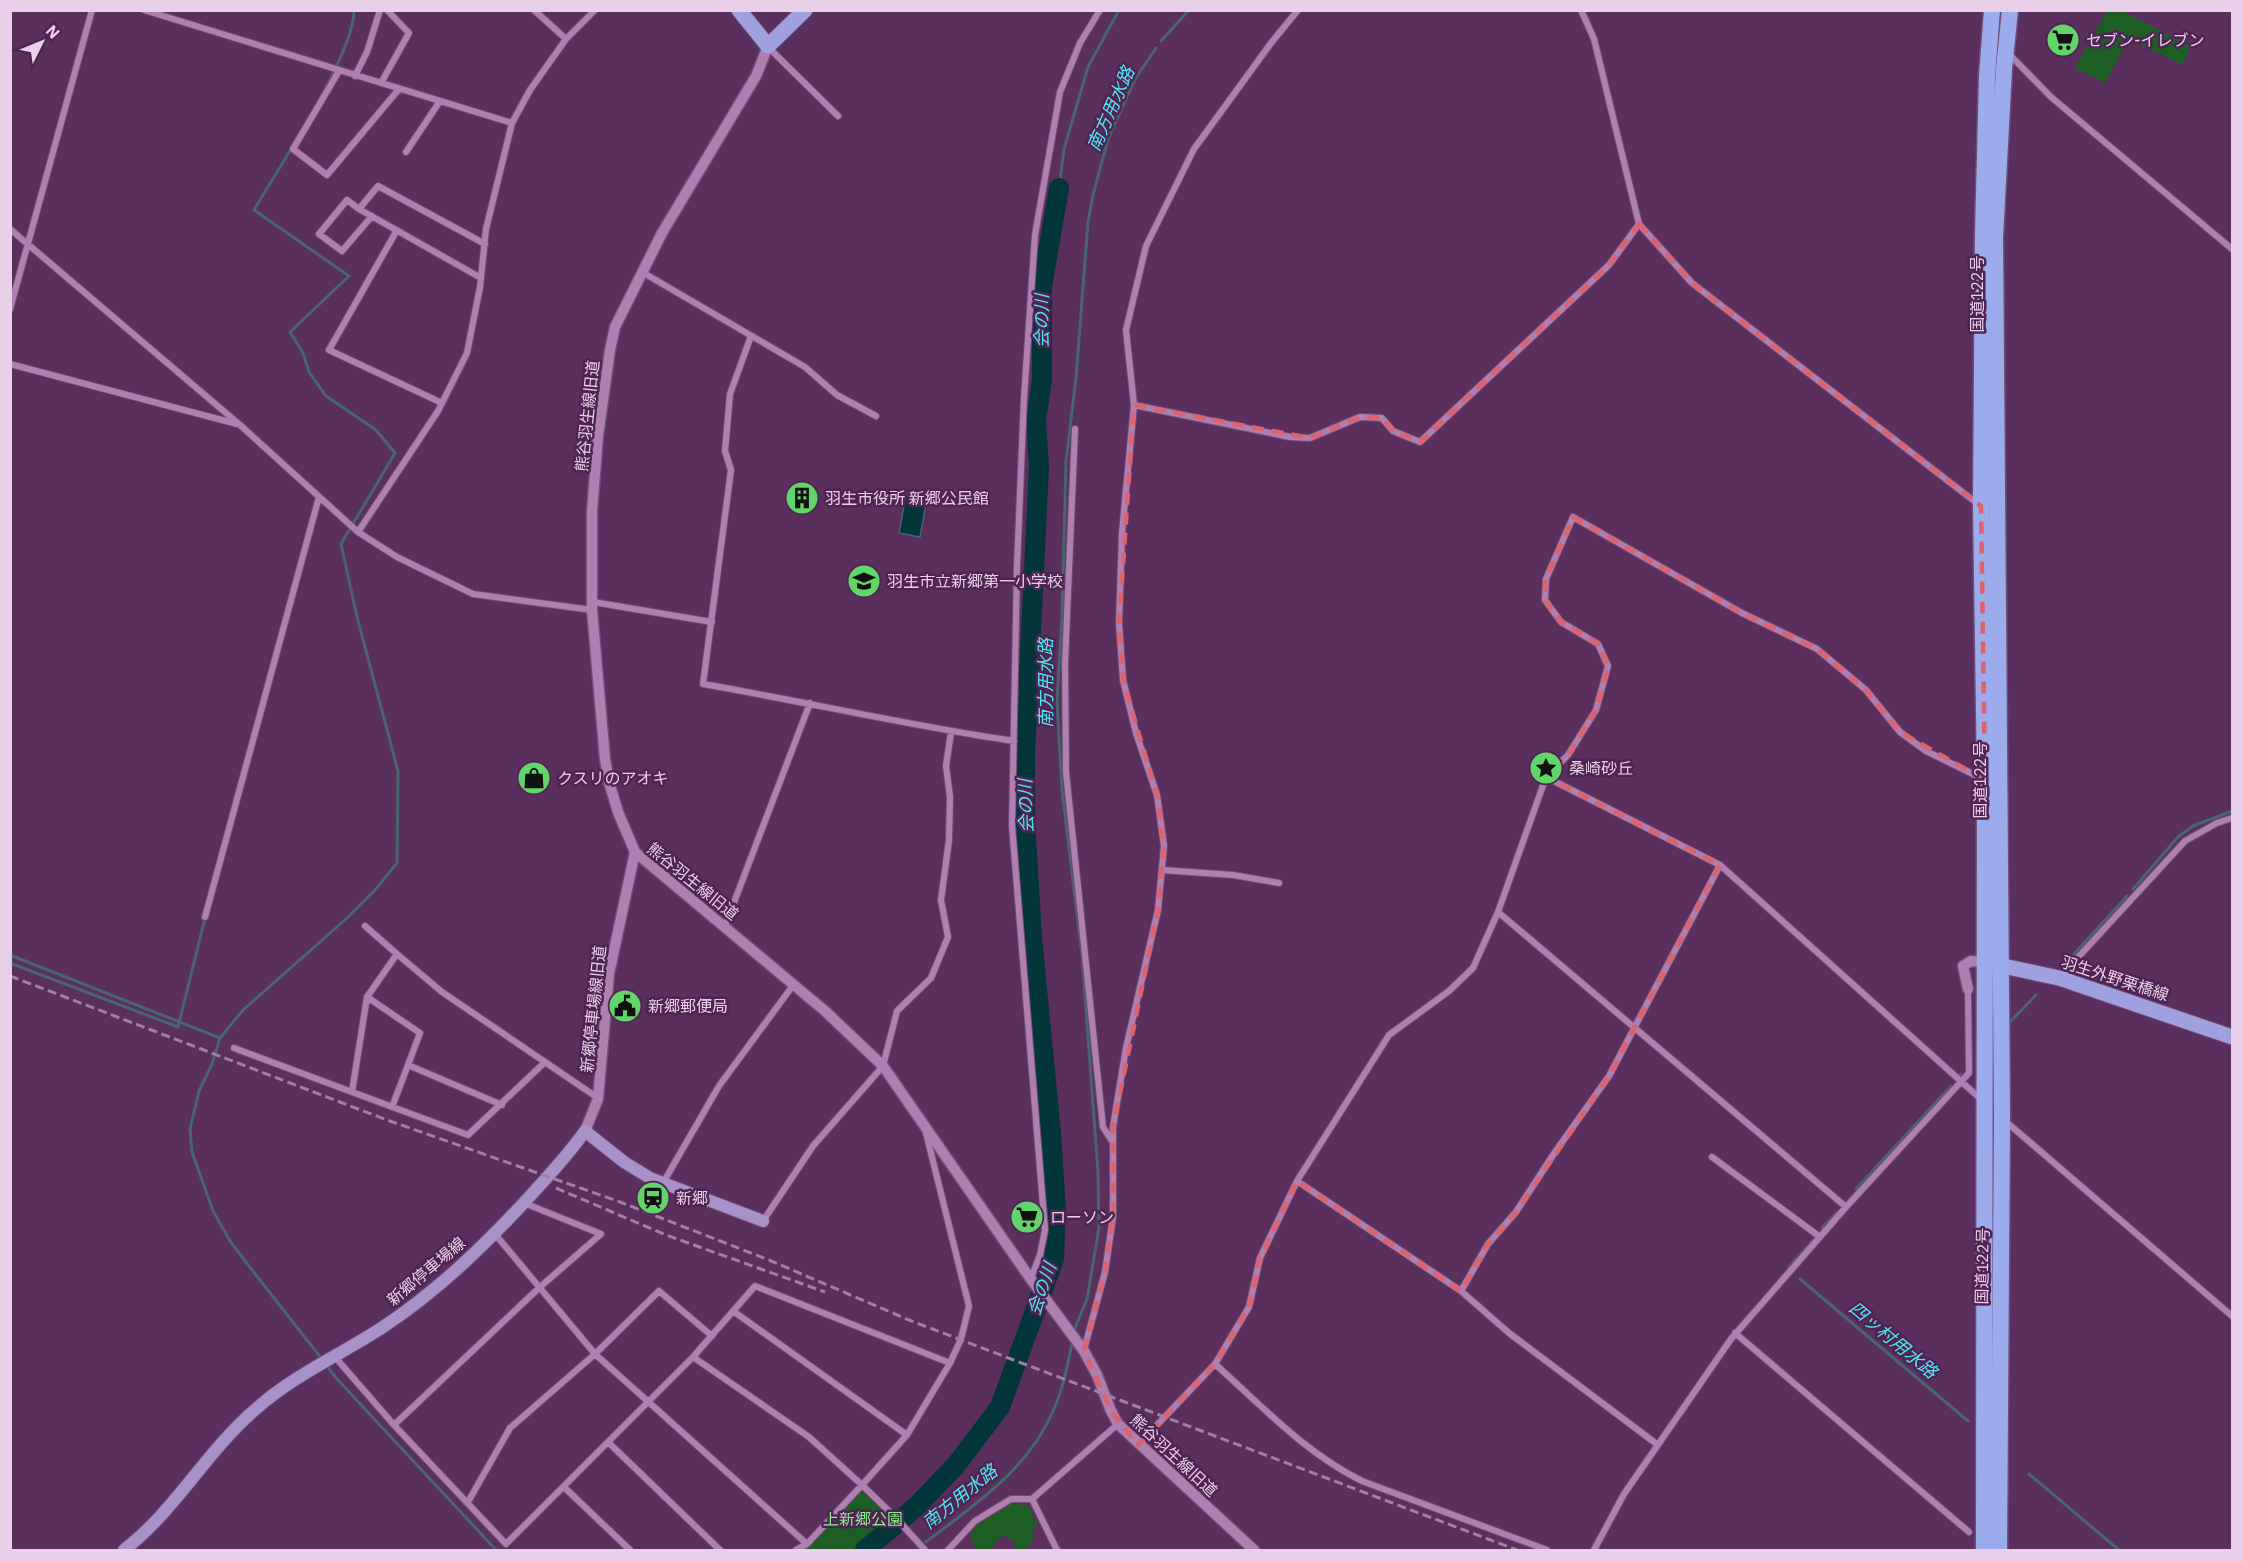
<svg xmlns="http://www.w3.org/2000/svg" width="2243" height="1561" font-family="'IBM Plex Sans','Noto Sans JP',sans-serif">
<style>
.green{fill:#1d5e24}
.water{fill:#02363b;stroke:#476470;stroke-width:1.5}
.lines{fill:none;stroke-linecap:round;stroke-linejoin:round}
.stream{stroke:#476470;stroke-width:3}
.river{stroke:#02363b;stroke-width:20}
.minor-casing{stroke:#714c74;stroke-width:8}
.tertiary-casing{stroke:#714c74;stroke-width:13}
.secondary-casing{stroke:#714c74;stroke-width:14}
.primary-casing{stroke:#714c74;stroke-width:17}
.trunk-casing{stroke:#714c74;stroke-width:19}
.minor{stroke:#b07fb2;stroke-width:6}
.tertiary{stroke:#b07fb2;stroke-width:10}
.secondary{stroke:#a890c8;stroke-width:12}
.primary{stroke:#a1a0de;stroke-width:15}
.trunk{stroke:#9cabec;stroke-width:16}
.rail{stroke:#a17ea3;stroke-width:3;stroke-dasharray:9 4.5;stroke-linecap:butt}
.marked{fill:none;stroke:#dd626c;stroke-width:4.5;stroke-dasharray:12 8;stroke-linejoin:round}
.labels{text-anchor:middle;stroke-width:5;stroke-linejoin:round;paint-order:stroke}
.poi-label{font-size:16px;fill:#e9cfea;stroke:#4f2452;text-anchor:start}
.street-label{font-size:16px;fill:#e9cfea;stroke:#4f2452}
.park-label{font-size:16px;fill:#8aeb8f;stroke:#4f2452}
.water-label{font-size:18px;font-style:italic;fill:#50e6f5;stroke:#4f2452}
</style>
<rect width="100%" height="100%" fill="#5a2f5d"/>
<!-- green -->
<path class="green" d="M2107 11H2122L2190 46 2183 65 2129 39 2105 83 2075 68Z
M862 1489 893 1518 859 1550H801L809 1546Z
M1013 1503 1029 1506 1038 1525 1032 1529 1034 1538 1025 1550H1014L1015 1543 1005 1535 1000 1538 990 1550H978L972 1541 971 1533 978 1524Z"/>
<!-- water -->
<path class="water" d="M906 494 927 498 920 537 899 533Z"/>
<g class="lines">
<!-- stream -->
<path class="stream" d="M1161 41 1189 10
M1059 188 1064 149 1088 67 1119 10
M2133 889 2178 837 2193 826 2232 811
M10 955 220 1038
M2073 955 2127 896
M10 963 178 1027 205 918
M2011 1021 2036 995
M1960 1076 1961 1074
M1856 1189 1951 1086
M1822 1228 1837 1212
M1788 1268 1815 1238
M1800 1279 1968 1421
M1075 1328 1087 1299 1099 1228 1098 1172 1082 955 1062 790 1057 701 1062 616 1066 461 1076 378 1088 222 1093 195 1108 139 1135 79 1156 48
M321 1358 252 1270 230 1241 213 1211 192 1152 190 1129 199 1091 212 1064 220 1038 243 1010 346 919 375 890 397 863 398 771 357 617 341 544 395 453 376 430 326 396 309 372 303 353 290 332 349 276 254 210C278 169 355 53 354 10
M325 1364 337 1379 496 1550
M2029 1474 2119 1550
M926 1542C975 1504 1028 1470 1053 1411 1063 1390 1067 1366 1072 1344
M915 1550H916"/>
<!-- river -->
<path class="river" d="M865 1550 917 1506 956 1465 1000 1407 1054 1259 1056 1209 1051 1133 1032 937 1025 819V756L1039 467 1036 421 1042 379V287L1059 188"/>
<!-- minor casing -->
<g class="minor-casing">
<path id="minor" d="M144 10 512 123
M534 10 566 39
M1581 10 1594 39 1639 224 1692 283 1978 504
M768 47 838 116
M2010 55 2051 97 2232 249
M339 71 293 149 327 175 399 89
M355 76 367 52 380 10
M381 83 409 33 387 10
M406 152 440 101
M359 209 347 200 319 234 342 251 372 216
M10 229 240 425 358 532 397 557 473 594 592 610
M397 230 329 350 442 403
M642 272 805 367 837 395 876 416
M481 278 359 209 378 186 485 244
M10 309 92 10
M751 336 730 394 725 451 731 470 703 684C807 702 910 726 1014 741
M10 364 237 424
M1134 405 1290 437 1310 438 1360 417 1382 418 1393 431 1420 442 1609 265 1639 224
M1075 429 1065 663 1066 772 1103 1127 1112 1141
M358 532 438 411 467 353 480 287 486 229 512 123 530 90 566 39 595 10
M593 602 712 622
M1546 777 1720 865 1983 1101
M1162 870 1233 875 1279 883
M1498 912 1846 1207
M205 917 319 497
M365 926 397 954
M725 926 810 703
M2059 978 2185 841 2217 823 2232 818
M367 997 420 1033 408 1065
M234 1048 352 1092
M544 1063 468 1135 352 1092 367 997 397 954 442 992 598 1098
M392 1107 408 1065 502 1105
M2004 1120 2232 1316
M1712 1157 1820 1237
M1297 1181 1461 1291 1509 1333 1658 1445
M663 1183 719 1086 794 984
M763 1221 813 1146 883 1066 897 1011 931 978 948 937 941 900 949 840 950 797 946 766 951 732
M495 1234 595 1354 807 1544 862 1485 895 1517 925 1550
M1031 1278 1040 1255 1045 1230 1012 826 1017 566 1024 398 1035 235 1060 92 1080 43 1100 10
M1461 1291 1488 1244 1516 1212 1553 1155 1609 1076 1720 865
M733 1311 907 1435
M1735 1333 1969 1532
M1084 1350 1105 1272 1113 1217V1127L1126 1048 1158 910 1164 846 1157 795 1136 733 1123 680 1119 623 1122 533 1134 405 1126 330 1146 246 1194 149 1271 43 1298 10
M335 1357 394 1425 506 1544 693 1357 809 1437 862 1485 907 1435 950 1363 961 1339 969 1306 926 1133
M693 1357 755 1286 950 1363
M1215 1364 1249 1307 1260 1258 1297 1181 1389 1035 1449 991 1473 968 1498 912 1546 777 1568 755 1596 710 1608 666 1598 644 1561 622 1545 600 1546 579 1573 517 1742 613 1817 649 1866 690 1900 732 1926 751 1983 779
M394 1425 540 1287 601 1234 524 1203
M609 1443 720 1550
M1139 1444 1215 1364C1262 1406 1305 1453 1362 1481L1547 1550
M564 1487 630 1550
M1032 1499 1057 1550
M468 1502 510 1428 595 1354 659 1291 712 1336
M796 1550 807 1544
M948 1550 975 1521 1011 1499H1032L1118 1424
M1594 1550 1624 1494 1731 1339 1846 1207 1969 1073 1968 989"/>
</g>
<!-- tertiary casing -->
<g class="tertiary-casing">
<path id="tertiary" d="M768 46 756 76 662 233 615 327 610 350 598 436 592 511V610L605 759 609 782 618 812 635 852 825 1011 883 1066 1030 1278 1084 1351 1097 1375 1111 1411 1118 1424 1254 1550
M1968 989 1963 966 1971 961 1984 962
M585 1131 598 1099 609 974 635 852"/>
</g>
<!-- secondary casing -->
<g class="secondary-casing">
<path id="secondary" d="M124 1550C176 1510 207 1450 257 1408 294 1375 342 1354 383 1327 439 1290 487 1243 532 1194 550 1174 569 1154 585 1131L624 1162 650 1178 763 1221"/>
</g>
<!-- primary casing -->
<g class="primary-casing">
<path id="primary" d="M739 10 768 46 805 10
M1989 963 2059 978 2232 1037"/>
</g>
<!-- trunk casing -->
<g class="trunk-casing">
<path id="trunk" d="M1984 1550 1985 780 1981 506 1983 234 1987 76 1992 10
M1999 1550 2002 1118 1995 237 2004 69 2010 10"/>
</g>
<!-- minor -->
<use href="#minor" class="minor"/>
<!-- tertiary -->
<use href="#tertiary" class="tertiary"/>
<!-- secondary -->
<use href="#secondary" class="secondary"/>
<!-- primary -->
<use href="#primary" class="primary"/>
<!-- trunk -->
<use href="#trunk" class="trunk"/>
<!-- rail -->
<path class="rail" d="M10 976 387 1120 620 1202 769 1260 909 1320 1011 1359 1517 1550
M556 1188 666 1235 825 1292"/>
</g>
<!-- marked area -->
<path class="marked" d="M1639 224 1692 283 1981 506 1985 780 1900 732 1866 690 1817 649 1742 613 1573 517 1546 579 1545 600 1561 622 1598 644 1608 666 1596 710 1568 755 1546 777 1720 865 1609 1076 1516 1212 1488 1244 1461 1291 1297 1181 1260 1258 1249 1307 1215 1364 1138 1445 1111 1411 1084 1351 1105 1272 1113 1217V1127L1158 910 1164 846 1157 795 1123 680 1119 623 1134 405 1310 438 1360 417 1382 418 1393 431 1420 442 1609 265Z"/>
<!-- icons -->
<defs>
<g id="supermarket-disc" transform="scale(1.725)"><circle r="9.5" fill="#61d46a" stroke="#4f2452"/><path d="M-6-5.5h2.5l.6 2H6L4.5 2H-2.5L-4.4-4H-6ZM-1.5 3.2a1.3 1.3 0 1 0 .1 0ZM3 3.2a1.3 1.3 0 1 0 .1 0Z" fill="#111"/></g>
<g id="building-disc" transform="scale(1.725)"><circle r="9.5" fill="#61d46a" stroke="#4f2452"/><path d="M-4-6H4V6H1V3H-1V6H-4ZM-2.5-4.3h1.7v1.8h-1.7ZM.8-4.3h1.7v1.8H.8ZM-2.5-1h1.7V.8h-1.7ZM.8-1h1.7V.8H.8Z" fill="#111"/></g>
<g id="school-disc" transform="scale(1.725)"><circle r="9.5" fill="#61d46a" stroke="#4f2452"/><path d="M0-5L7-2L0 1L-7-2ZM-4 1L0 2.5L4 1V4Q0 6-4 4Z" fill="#111"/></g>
<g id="sight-disc" transform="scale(1.725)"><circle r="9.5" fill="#61d46a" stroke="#4f2452"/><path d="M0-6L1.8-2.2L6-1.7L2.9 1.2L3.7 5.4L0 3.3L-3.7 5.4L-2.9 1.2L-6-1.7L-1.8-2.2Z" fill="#111"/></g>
<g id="shop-disc" transform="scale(1.725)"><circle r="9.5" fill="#61d46a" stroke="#4f2452"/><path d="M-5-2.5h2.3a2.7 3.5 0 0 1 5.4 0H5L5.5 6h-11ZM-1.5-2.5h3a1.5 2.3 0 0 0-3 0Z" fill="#111"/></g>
<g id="civic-disc" transform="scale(1.725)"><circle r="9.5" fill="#61d46a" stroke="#4f2452"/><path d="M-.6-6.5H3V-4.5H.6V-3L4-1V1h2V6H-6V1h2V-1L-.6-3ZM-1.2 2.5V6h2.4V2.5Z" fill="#111"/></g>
<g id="station-disc" transform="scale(1.725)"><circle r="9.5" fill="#61d46a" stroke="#4f2452"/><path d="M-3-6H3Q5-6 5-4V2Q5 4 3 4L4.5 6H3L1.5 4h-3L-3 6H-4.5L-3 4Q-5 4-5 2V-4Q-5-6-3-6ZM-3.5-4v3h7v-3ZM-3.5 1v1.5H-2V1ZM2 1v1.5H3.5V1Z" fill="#111"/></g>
</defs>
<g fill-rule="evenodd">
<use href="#supermarket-disc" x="2063" y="40"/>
<use href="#building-disc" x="802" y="498"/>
<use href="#school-disc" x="864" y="581"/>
<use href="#sight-disc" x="1546" y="768"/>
<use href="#shop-disc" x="534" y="778"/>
<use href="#civic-disc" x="625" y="1006"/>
<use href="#station-disc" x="653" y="1198"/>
<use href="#supermarket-disc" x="1027" y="1217"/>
</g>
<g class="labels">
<!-- poi labels -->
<g class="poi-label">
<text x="2086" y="46">セブン-イレブン</text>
<text x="825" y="504">羽生市役所 新郷公民館</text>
<text x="887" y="587">羽生市立新郷第一小学校</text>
<text x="1569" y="774">桑崎砂丘</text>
<text x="557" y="784">クスリのアオキ</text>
<text x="648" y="1012">新郷郵便局</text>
<text x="676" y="1204">新郷</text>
<text x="1050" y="1223">ローソン</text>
</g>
<!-- street labels -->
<g class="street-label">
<text transform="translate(1977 294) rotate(-90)" y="6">国道122号</text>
<text transform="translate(587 416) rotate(-84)" y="6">熊谷羽生線旧道</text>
<text transform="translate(1980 780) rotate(-90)" y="6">国道122号</text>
<text transform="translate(693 881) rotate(39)" y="6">熊谷羽生線旧道</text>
<text transform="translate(2115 978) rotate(18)" y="6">羽生外野栗橋線</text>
<text transform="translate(593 1009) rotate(-84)" y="6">新郷停車場線旧道</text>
<text transform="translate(1982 1266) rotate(-89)" y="6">国道122号</text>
<text transform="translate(426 1271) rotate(-40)" y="6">新郷停車場線</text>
<text transform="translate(1174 1455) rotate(43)" y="6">熊谷羽生線旧道</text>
</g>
<!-- park labels -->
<g class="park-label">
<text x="863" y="1525">上新郷公園</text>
</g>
<!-- water labels -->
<g class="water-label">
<text transform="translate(1111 109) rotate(-66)" y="6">南方用水路</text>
<text transform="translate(1042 321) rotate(-90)" y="6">会の川</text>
<text transform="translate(1046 683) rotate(-90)" y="6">南方用水路</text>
<text transform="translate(1026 806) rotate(-92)" y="6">会の川</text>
<text transform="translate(1042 1289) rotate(-71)" y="6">会の川</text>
<text transform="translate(1893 1340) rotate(40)" y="6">四ッ村用水路</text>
<text transform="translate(960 1497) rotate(-39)" y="6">南方用水路</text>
</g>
</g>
<!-- border -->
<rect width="2243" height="1561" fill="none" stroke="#e9cfea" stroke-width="24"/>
<!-- north arrow -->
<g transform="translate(42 42) rotate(47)" stroke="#4f2452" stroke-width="4.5" paint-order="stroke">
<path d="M0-4.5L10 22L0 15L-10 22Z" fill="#e9cfea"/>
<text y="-9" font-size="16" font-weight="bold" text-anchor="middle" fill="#e9cfea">N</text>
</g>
</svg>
